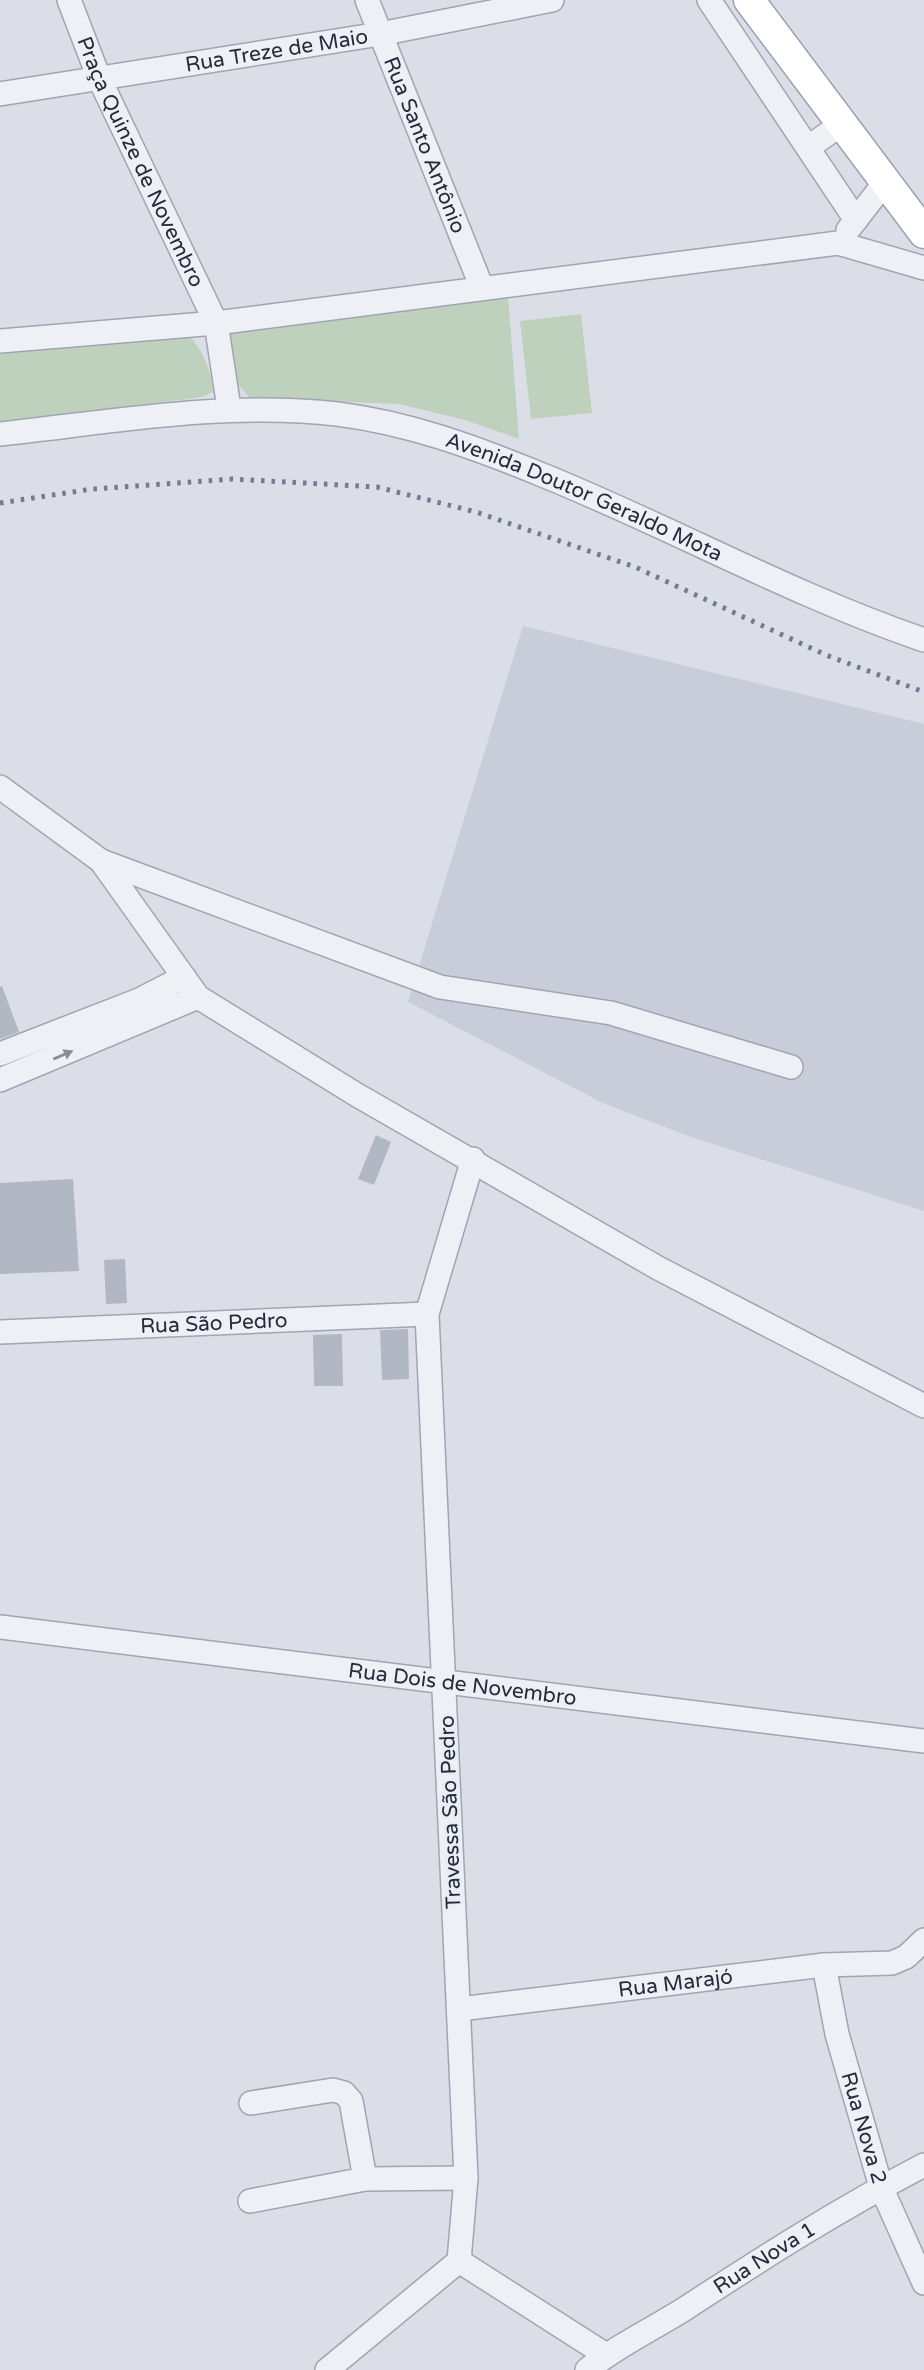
<svg xmlns="http://www.w3.org/2000/svg" width="924" height="2370" font-family="'Varela Round',sans-serif">
<style>
.built{fill:#c9cdd9}
.green{fill:#bed1bc}
.building{fill:#b2b7c4}
.lines{fill:none;stroke-linecap:round;stroke-linejoin:round}
.minor-casing{stroke:#a1a4b1;stroke-width:26}
.major-casing{stroke:#9aa1b3;stroke-width:33}
.minor{stroke:#eef0f5;stroke-width:23}
.major{stroke:#fff;stroke-width:30}
.rail{stroke:#747b91;stroke-width:5;stroke-dasharray:3.5 7;stroke-linecap:butt}
.oneway{fill:#8a8d99}
.labels{text-anchor:middle;stroke-width:6;stroke-linejoin:round;paint-order:stroke}
.street-label{font-size:21px;fill:#252a3d;stroke:#ebedf4}
</style>
<rect width="100%" height="100%" fill="#dbdee7"/>
<!-- built -->
<path class="built" d="M523 626 924 724V1211L691 1137 603 1103 408 1002Z"/>
<!-- green -->
<path class="green" d="M508 295 519 439 465 420 399 404 250 398 234 380 224 336 231 328Z
M581 314 592 413 531 419 520 321Z
M184 332C200 342 213 373 213 392L202 397 0 423V353Z"/>
<!-- building -->
<path class="building" d="M2 986 19 1032 0 1039V987Z
M376 1135 391 1142 374 1185 358 1179Z
M73 1179 79 1271 0 1274V1183Z
M125 1259 127 1303 106 1304 104 1260Z
M408 1329 409 1379 382 1380 380 1330Z
M342 1334 343 1386H314L313 1335Z"/>
<g class="lines">
<!-- minor casing -->
<g class="minor-casing">
<g id="minor">
<path id="s1" d="M69 0 99 78 216 323 229 408"/>
<path id="s2" d="M367 0 482 288"/>
<path d="M709 0 856 220"/>
<path id="s3" d="M0 94 380 34 552 0"/>
<path d="M809 147 843 123"/>
<path d="M848 230 886 181"/>
<path d="M0 341 216 323 838 243 924 268"/>
<path id="s4" d="M0 434C112 422 225 401 337 414 409 423 474 447 540 474 669 526 792 595 924 640"/>
<path d="M0 787 101 861 198 997 357 1095 658 1268 924 1406"/>
<path d="M101 861 440 987 611 1013 791 1067"/>
<path d="M0 1054 139 1000 184 977"/>
<path d="M0 1080 198 997"/>
<path id="s5" d="M0 1332 427 1314"/>
<path id="s6" d="M0 1627 924 1741"/>
<path id="s7" d="M824 1965 837 2034 881 2187 924 2283"/>
<path id="s8" d="M460 2009 824 1965 892 1963 906 1957 924 1940"/>
<path d="M251 2103 333 2090 344 2093 351 2101 365 2179"/>
<path d="M250 2201 365 2179 466 2178"/>
<path d="M459 2261 466 2178 427 1314 473 1159"/>
<path d="M459 2261 606 2355"/>
<path d="M327 2370 459 2261"/>
<path id="s9" d="M587 2370C618 2345 653 2329 686 2308 764 2257 841 2208 924 2165"/>
</g>
</g>
<!-- major casing -->
<g class="major-casing">
<path id="major" d="M749 0 924 233"/>
</g>
<!-- minor -->
<use href="#minor" class="minor"/>
<!-- major -->
<use href="#major" class="major"/>
<!-- rail -->
<path class="rail" d="M0 503 92 489 232 479 377 487 476 512 635 567 826 655 924 692"/>
</g>
<!-- one-way arrows -->
<defs><path id="oneway-solid" d="M-6-.8H1V-3.2L6.5 0L1 3.2V.8H-6Z" transform="scale(1.75)"/></defs>
<use class="oneway" href="#oneway-solid" transform="translate(63 1055) rotate(-23)"/>
<g class="labels">
<!-- street labels -->
<g class="street-label">
<text dy="7" stroke="none"><textPath href="#s3" startOffset="280">Rua Treze de Maio</textPath></text>
<text dy="7" stroke="none"><textPath href="#s2" startOffset="156">Rua Santo Antônio</textPath></text>
<text dy="7" stroke="none"><textPath href="#s1" startOffset="177">Praça Quinze de Novembro</textPath></text>
<text dy="7" stroke="none"><textPath href="#s4" startOffset="600">Avenida Doutor Geraldo Mota</textPath></text>
<text dy="7" stroke="none"><textPath href="#s5" startOffset="214">Rua São Pedro</textPath></text>
<text dy="7" stroke="none"><textPath href="#s6" startOffset="466">Rua Dois de Novembro</textPath></text>
<text transform="translate(450 1812) rotate(-92)" y="7">Travessa São Pedro</text>
<text dy="7" stroke="none"><textPath href="#s8" startOffset="217">Rua Marajó</textPath></text>
<text dy="7" stroke="none"><textPath href="#s7" startOffset="168">Rua Nova 2</textPath></text>
<text dy="7" stroke="none"><textPath href="#s9" startOffset="210">Rua Nova 1</textPath></text>
</g>
</g>
</svg>
